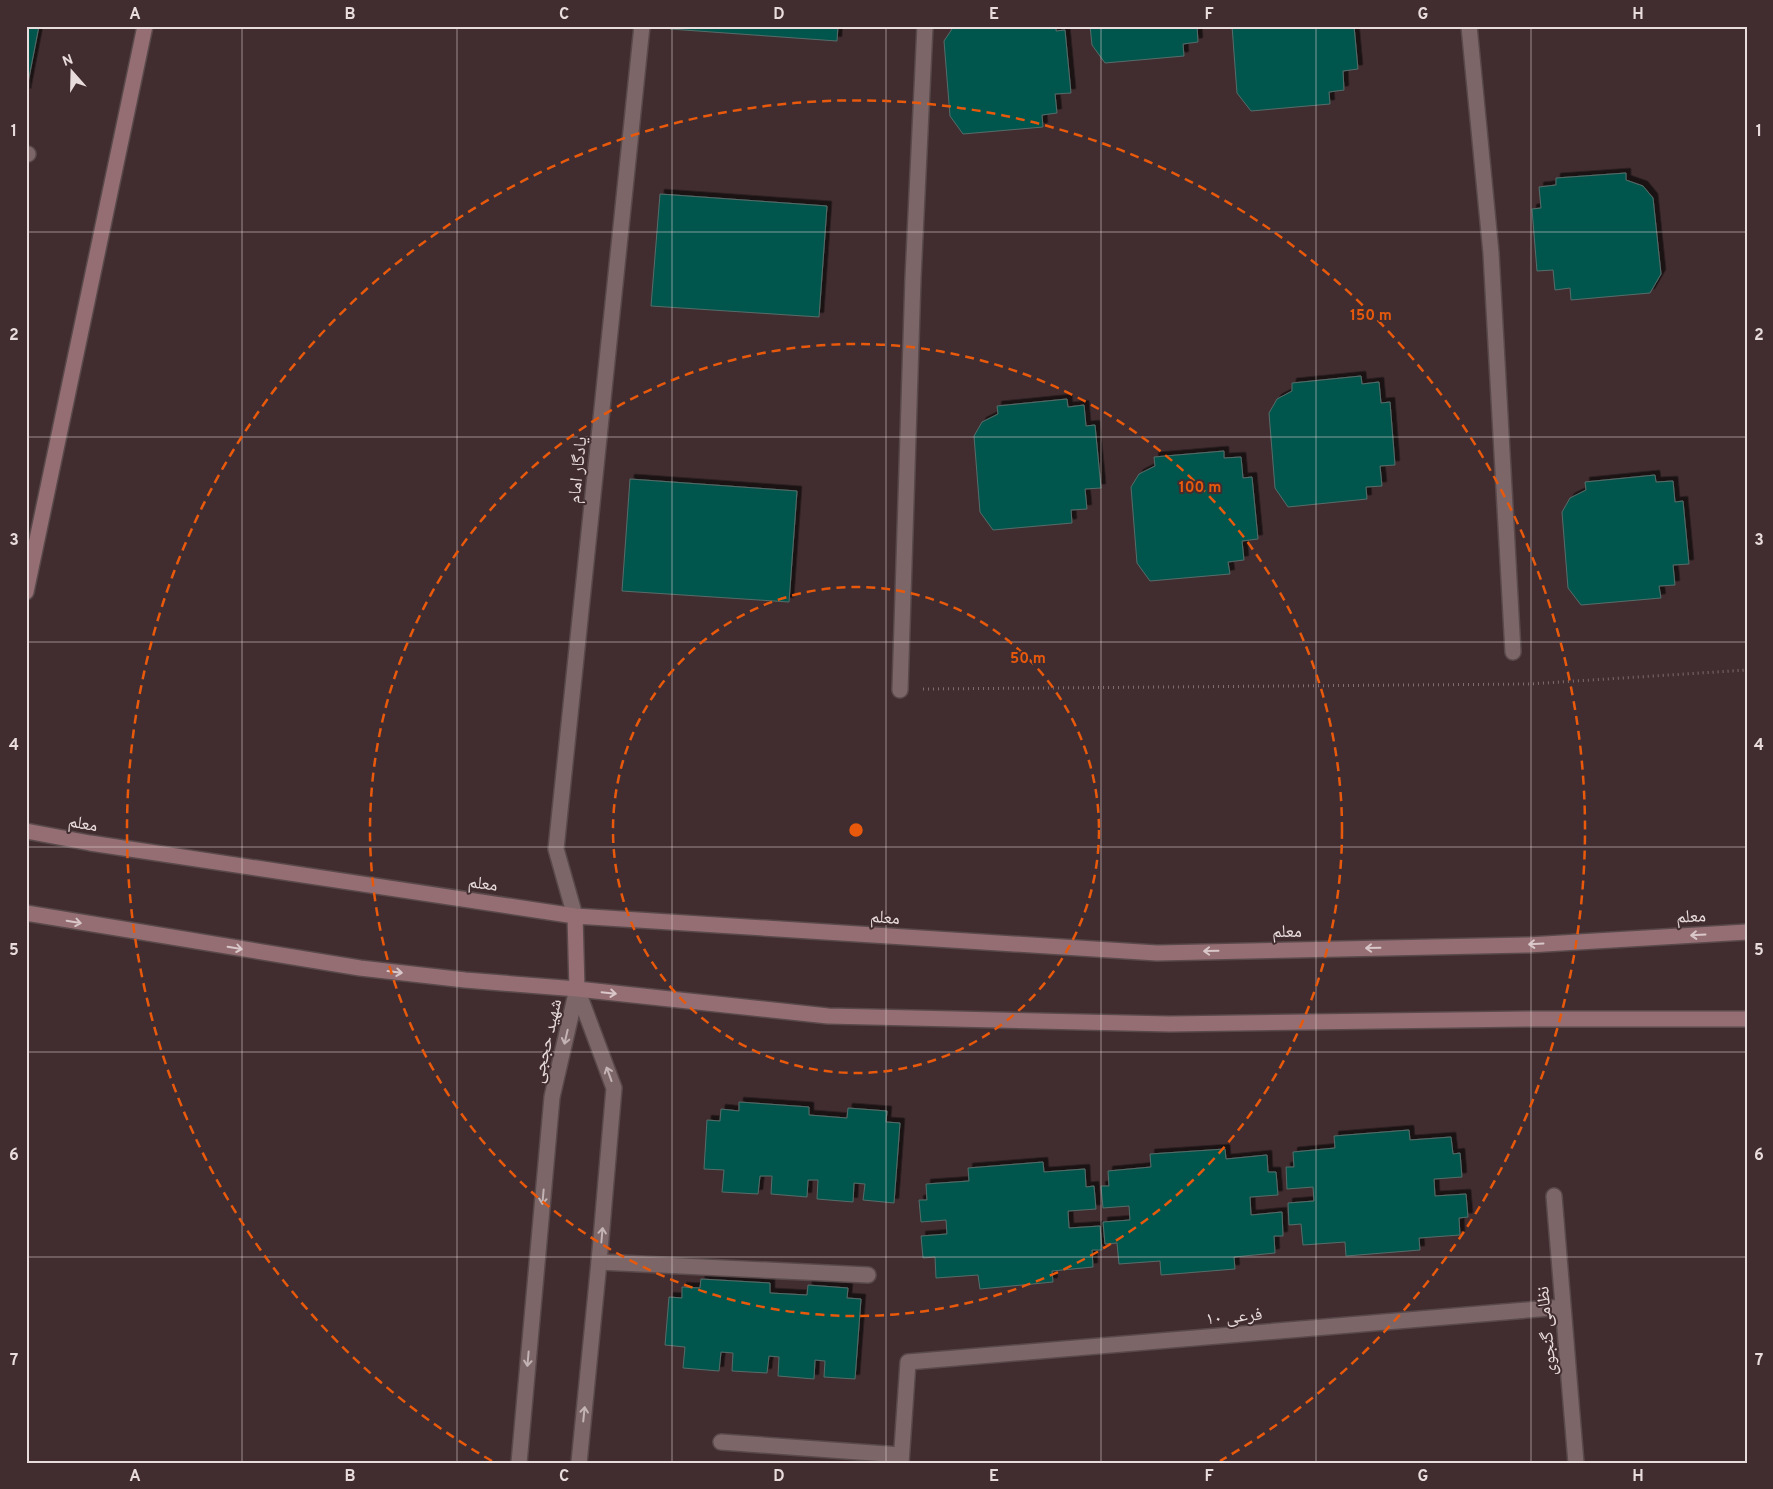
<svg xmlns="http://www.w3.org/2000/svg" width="1773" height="1489" font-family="Overpass,'Noto Naskh Arabic',sans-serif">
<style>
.building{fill:#04544d;stroke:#556d69;filter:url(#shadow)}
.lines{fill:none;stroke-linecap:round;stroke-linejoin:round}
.minor-casing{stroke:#59494b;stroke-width:18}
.tertiary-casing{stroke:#59494b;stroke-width:18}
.secondary-casing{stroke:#59494b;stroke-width:18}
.path{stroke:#7d6b6e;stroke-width:3;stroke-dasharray:1 4;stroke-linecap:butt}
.minor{stroke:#7c6668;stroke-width:15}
.tertiary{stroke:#7c6668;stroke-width:15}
.secondary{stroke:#946e72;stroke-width:15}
.oneway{stroke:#d8c6c8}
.oneway2{stroke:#c3b3b4}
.grid{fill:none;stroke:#e9dcdd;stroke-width:1;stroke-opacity:0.55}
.ring{fill:none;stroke:#e8590c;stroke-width:2.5;stroke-dasharray:9 6}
.labels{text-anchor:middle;stroke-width:4;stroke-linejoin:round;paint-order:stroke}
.street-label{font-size:18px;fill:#e9dcdd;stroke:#412d30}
.centre{fill:#e8590c;stroke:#412d30;stroke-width:2.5}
.ring-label{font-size:15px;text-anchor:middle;font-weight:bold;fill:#e8590c;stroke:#412d30;stroke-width:4;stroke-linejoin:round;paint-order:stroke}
.neatline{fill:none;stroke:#e9dcdd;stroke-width:2}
.grid-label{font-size:16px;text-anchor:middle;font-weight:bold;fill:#e9dcdd}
</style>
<defs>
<filter id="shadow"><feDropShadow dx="4.5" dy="-4.5" stdDeviation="0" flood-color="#0009"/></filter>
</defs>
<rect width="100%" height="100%" fill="#412d30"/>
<!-- building -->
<path class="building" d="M26 26H39L26 93Z
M670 26H838L837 41 670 29Z
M954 26H1056V31L1065 30 1071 93 1055 94 1057 113 1042 115 1043 127 963 134 950 116 944 41Z
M1090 26H1197L1198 42 1183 44 1184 56 1105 63 1092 45Z
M1232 26H1354L1358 69 1343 71 1344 90 1329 92 1330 104 1251 111 1237 93Z
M1626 173V180L1643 186 1653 198 1661 274 1650 293 1571 300 1570 288 1555 290 1553 270 1537 271 1532 209 1541 208 1539 187 1556 185V178Z
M660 194 827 206 819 317 651 306Z
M1361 376 1362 384 1379 382 1381 403 1390 402 1395 465 1380 466 1382 486 1366 487 1367 499 1288 507 1275 488 1269 413 1277 399 1292 391V383Z
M1067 399 1068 407 1084 405 1086 426 1095 425 1101 488 1085 489 1087 509 1071 510 1072 523 993 530 980 512 974 436 982 422 998 414 997 406Z
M1224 451V458L1241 457 1243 478 1252 477 1258 539 1242 541 1244 560 1228 562 1230 574 1150 581 1137 563 1131 487 1139 474 1155 466 1154 457Z
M1655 475 1656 482 1673 481 1675 502 1683 501 1689 564 1673 565 1675 585 1659 586 1661 598 1581 605 1568 588 1562 512 1570 498 1586 490 1585 482Z
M630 479 797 491 789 602 622 591Z
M739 1102 809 1107V1115L847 1118 848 1108 887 1111 886 1122 900 1123 894 1203 863 1200 865 1184 854 1183 853 1202 817 1199 818 1180H808L807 1197 771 1194 772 1176H760L758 1194 722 1192 724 1170 704 1169 707 1120 720 1121 721 1109 739 1111Z
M1409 1130 1410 1140 1451 1137 1453 1154 1460 1153 1462 1177 1434 1179 1435 1196 1466 1194 1468 1217 1459 1218 1460 1235 1419 1238 1420 1250 1346 1256 1345 1242 1303 1245 1301 1224 1289 1225 1288 1203 1314 1201 1313 1187 1287 1189 1286 1167H1294L1293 1152 1335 1148 1334 1136Z
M1225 1149 1226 1159 1267 1155 1268 1172H1276L1278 1195 1250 1197 1251 1215 1282 1212 1283 1236H1274L1275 1253 1234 1257 1235 1269 1161 1275 1160 1261 1119 1264 1117 1243 1105 1244 1103 1222 1130 1220 1129 1206 1103 1208 1101 1186H1109L1108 1171 1151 1167 1150 1154Z
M1043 1162 1044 1172 1085 1169 1086 1187 1094 1186 1096 1209 1068 1211 1069 1228 1100 1226 1102 1250H1092L1093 1267 1052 1271 1053 1282 980 1289 978 1275 936 1278 935 1257 923 1258 921 1236 947 1234 946 1220 921 1222 919 1200H927L926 1184 969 1181 968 1168Z
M701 1279 770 1283V1293L807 1295 808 1285 848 1288 847 1298 861 1299 855 1379 824 1377 825 1361 815 1360 814 1379 778 1376 779 1357 769 1356 767 1373 732 1371 733 1353 721 1352 719 1371 683 1368 685 1347 665 1345 669 1297 682 1298V1287L700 1288Z"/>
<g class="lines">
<!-- minor casing -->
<g class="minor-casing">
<path id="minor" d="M1469 26 1491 253 1513 652
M26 154H28
M900 690 913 278 925 26
M599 1262 868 1275
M721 1442 901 1455"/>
</g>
<!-- tertiary casing -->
<g class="tertiary-casing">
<path id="tertiary" d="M575 916 556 849 642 26
M577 989 614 1088 599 1262 579 1463
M1554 1196 1576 1463
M519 1463 552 1097 577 989
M901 1463 908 1362 1563 1307"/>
</g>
<!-- secondary casing -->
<g class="secondary-casing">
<path id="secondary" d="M26 592 145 26
M26 831 90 843 575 916 1157 953 1528 945 1747 932
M26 913 360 968 465 980 577 989 828 1016 1170 1024 1530 1019H1747
M575 916 577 989"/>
</g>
<!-- path -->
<path class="path" d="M923 689 1529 684 1747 670"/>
<!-- minor -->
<use href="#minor" class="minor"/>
<!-- tertiary -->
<use href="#tertiary" class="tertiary"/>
<!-- secondary -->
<use href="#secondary" class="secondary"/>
</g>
<!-- one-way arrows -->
<defs><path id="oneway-shaft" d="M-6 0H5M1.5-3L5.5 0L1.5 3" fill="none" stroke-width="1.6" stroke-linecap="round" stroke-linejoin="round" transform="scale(1.25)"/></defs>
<g class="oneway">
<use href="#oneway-shaft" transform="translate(74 922) rotate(10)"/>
<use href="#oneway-shaft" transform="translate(1698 935) rotate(177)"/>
<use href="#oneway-shaft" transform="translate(1536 944) rotate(177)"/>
<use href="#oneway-shaft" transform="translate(235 948) rotate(9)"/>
<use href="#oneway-shaft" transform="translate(1373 948) rotate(179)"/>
<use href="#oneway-shaft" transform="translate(1211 951) rotate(179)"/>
<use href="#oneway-shaft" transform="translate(395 972) rotate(7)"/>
<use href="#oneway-shaft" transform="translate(609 993) rotate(6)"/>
</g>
<g class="oneway2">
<use href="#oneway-shaft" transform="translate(566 1037) rotate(103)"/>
<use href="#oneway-shaft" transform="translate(609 1074) rotate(-110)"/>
<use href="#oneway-shaft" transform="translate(543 1197) rotate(95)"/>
<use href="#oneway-shaft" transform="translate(602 1235) rotate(-85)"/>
<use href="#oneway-shaft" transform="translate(528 1359) rotate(95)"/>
<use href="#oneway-shaft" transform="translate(584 1414) rotate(-84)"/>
</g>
<!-- grid -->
<path class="grid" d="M242 26V1463M457 26V1463M672 26V1463M886 26V1463M1101 26V1463M1316 26V1463M1531 26V1463M26 232H1747M26 437H1747M26 642H1747M26 847H1747M26 1052H1747M26 1257H1747"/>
<!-- distance rings -->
<g class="ring">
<circle cx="856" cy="830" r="243"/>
<circle cx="856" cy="830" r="486"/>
<path d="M492 1461A729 729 0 1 1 1220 1461"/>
</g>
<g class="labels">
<!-- street labels -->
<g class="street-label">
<text transform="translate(577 470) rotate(-84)" y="6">یادگار امام</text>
<text transform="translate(83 823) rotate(10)" y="6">معلم</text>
<text transform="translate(483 883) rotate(8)" y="6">معلم</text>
<text transform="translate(1691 916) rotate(-3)" y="6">معلم</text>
<text transform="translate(885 917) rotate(4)" y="6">معلم</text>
<text transform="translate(1287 931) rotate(-1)" y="6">معلم</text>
<text transform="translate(546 1041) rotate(-77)" y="6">شهید حججی</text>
<text transform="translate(1234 1316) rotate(-5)" y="6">فرعی ۱۰</text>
<text transform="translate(1546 1331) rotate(-95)" y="6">نظامی گنجوی</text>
</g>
</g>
<circle cx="856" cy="830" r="8" class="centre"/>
<g class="ring-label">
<text x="1371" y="320">150 m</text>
<text x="1200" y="492">100 m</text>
<text x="1028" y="663">50 m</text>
</g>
<!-- border -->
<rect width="1773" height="1489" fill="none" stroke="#412d30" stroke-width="55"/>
<!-- north arrow -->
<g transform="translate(72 72) rotate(340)" stroke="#412d30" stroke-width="4" paint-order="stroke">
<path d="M0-4L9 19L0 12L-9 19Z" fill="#e9dcdd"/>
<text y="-8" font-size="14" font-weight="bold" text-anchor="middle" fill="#e9dcdd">N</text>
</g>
<rect x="28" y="28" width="1718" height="1434" class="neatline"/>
<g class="grid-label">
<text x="135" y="19">A</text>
<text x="350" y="19">B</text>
<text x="564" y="19">C</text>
<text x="779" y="19">D</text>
<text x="994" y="19">E</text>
<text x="1209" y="19">F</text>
<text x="1423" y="19">G</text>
<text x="1638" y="19">H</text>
<text x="14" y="136">1</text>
<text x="1759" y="136">1</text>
<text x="14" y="340">2</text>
<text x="1759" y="340">2</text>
<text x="14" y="545">3</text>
<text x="1759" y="545">3</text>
<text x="14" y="750">4</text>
<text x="1759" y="750">4</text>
<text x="14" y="955">5</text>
<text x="1759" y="955">5</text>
<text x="14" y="1160">6</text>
<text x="1759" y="1160">6</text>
<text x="14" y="1365">7</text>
<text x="1759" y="1365">7</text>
<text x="135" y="1481">A</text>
<text x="350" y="1481">B</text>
<text x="564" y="1481">C</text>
<text x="779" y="1481">D</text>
<text x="994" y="1481">E</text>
<text x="1209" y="1481">F</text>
<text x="1423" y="1481">G</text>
<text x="1638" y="1481">H</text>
</g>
</svg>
